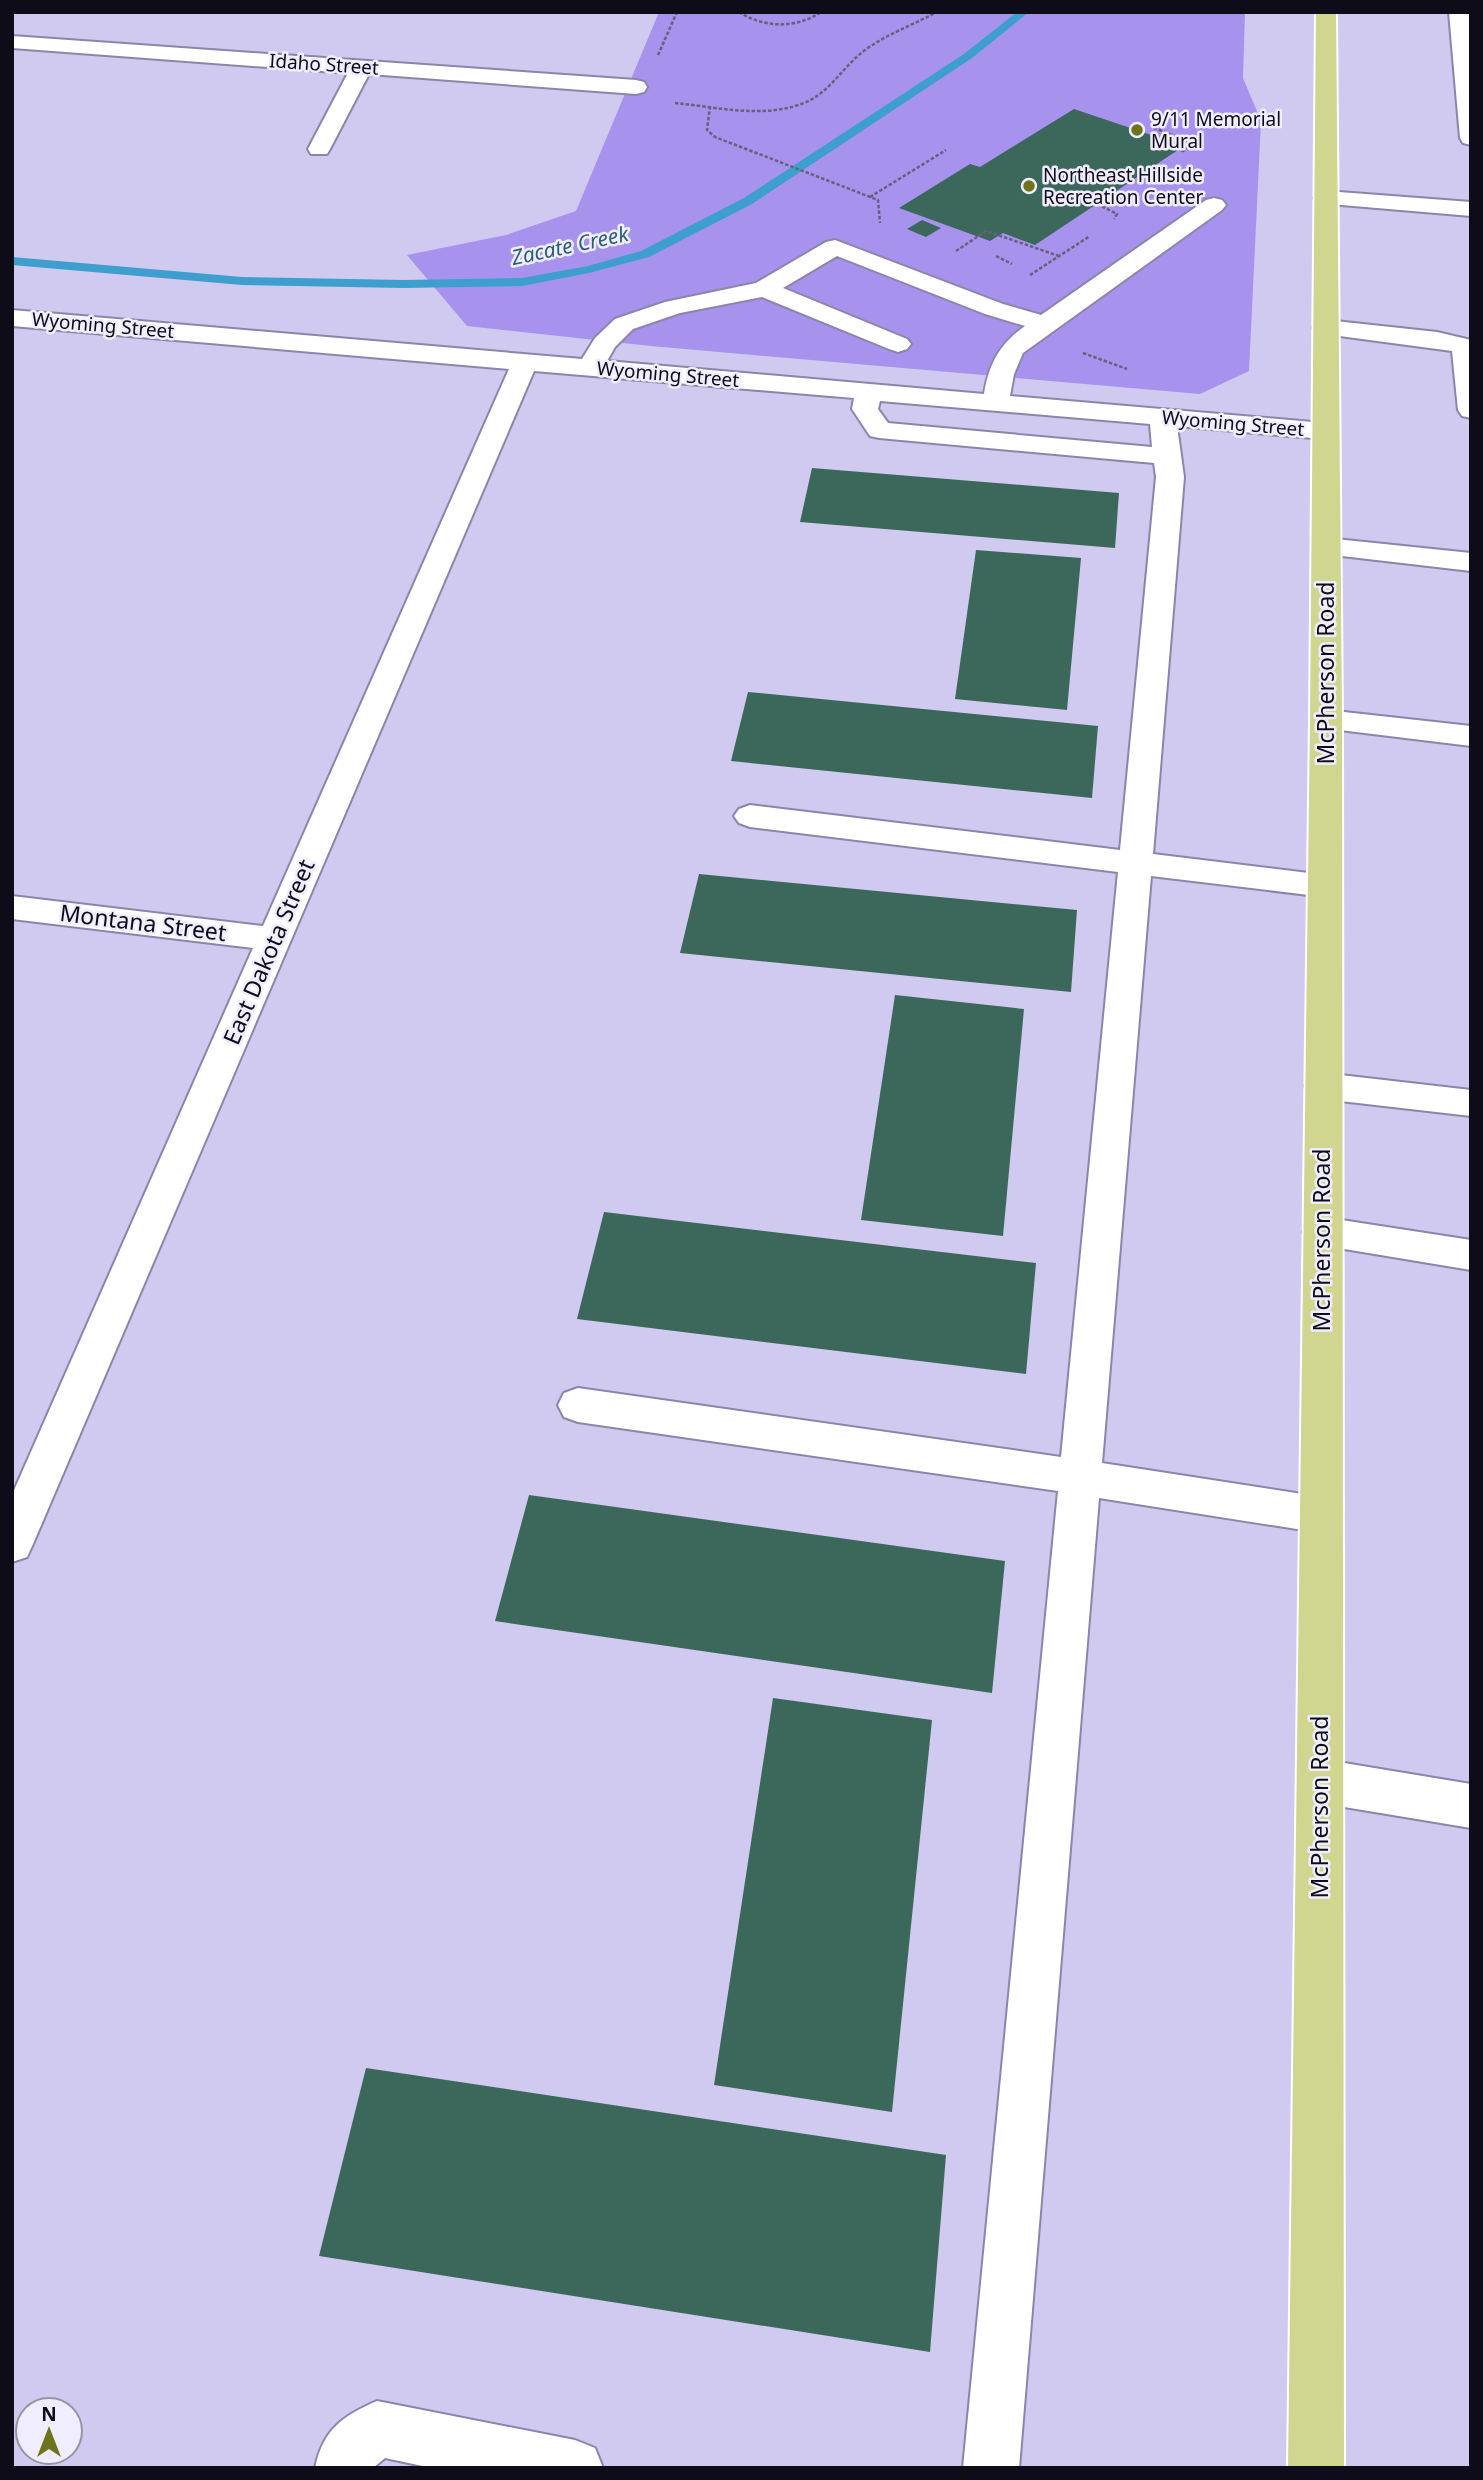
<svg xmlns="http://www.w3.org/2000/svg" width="1483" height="2480" font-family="'Noto Sans',sans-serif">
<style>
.green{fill:#a792ed}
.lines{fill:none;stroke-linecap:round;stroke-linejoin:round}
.stream{fill:#3e9fce;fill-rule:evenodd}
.building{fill:#3c685b}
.minor-casing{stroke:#8c85a9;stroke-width:4}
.major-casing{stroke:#fff;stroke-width:4}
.path{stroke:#67627b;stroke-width:2.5;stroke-dasharray:3.5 2;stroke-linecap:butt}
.minor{fill:#fff;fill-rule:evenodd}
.major{fill:#d0d58f;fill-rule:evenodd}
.poi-dot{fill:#6e741c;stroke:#f0eefe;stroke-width:2.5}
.labels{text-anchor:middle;stroke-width:5;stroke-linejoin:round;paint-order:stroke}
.far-street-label{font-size:19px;fill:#0e0c18;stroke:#f0eefe}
.far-poi-label{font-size:19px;fill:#0e0c18;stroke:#f0eefe;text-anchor:start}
.far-water-label{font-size:21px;font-style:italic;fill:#2c5e78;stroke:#f0eefe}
.street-label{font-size:23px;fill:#0e0c18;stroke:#f0eefe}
</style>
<rect width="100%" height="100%" fill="#d0c9f0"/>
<!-- green -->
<path class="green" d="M659 12H1245L1243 78 1261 121 1249 371 1200 394 651 346 467 326 407 255 506 235 576 211Z"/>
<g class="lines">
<!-- stream -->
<path class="stream" d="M1017 12H1029L972 58 752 204 649 257 589 273 522 286 403 288 242 285 12 265V257L242 277 403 280 522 278 588 266 641 251 744 198 964 54Z"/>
</g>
<!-- building -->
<path class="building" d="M1074 109 1184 146 1035 245 1003 233 990 241 899 208 970 164 980 167Z
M922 220 941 228 926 237 907 229Z
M812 468 1119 493 1115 548 800 522Z
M976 550 1081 558 1067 710 955 699Z
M748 692 1098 726 1092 798 731 761Z
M699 874 1077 910 1071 992 680 953Z
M895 995 1024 1009 1003 1236 861 1220Z
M604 1212 1036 1263 1026 1374 577 1319Z
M529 1495 1005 1561 992 1693 495 1621Z
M773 1698 932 1720 892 2112 714 2085Z
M366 2068 946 2155 930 2352 319 2256Z"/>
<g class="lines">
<!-- minor casing -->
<g class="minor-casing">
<path id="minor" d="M1449 12H1469L1471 145 1463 143 1460 138Z
M12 36 636 80 644 82 647 87 644 92 636 94 369 74 330 149 327 154H311L308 149 348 73 12 48Z
M1326 191 1471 202V216L1318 203 1314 198 1318 193Z
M1214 198 1222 200 1226 205 1222 210 1023 353 1014 374 1010 396 1324 423 1334 425 1337 431 1334 437 1324 439 1177 426 1184 477 1153 854 1325 875 1337 878 1342 886 1337 894 1325 897 1151 876 1102 1463 1322 1497 1337 1502 1343 1515 1337 1528 1322 1533 1099 1498 1019 2468H963L1058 1491 578 1422 564 1417 558 1405 564 1393 578 1388 1061 1457 1118 872 750 827 739 823 734 816 739 809 750 805 1120 850 1156 477 1154 463 879 438 870 436 852 409 854 398 534 371 33 1544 27 1557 12 1562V1495L253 948 12 919V896L263 926 509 369 12 326V310L582 359 595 338 615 319 665 302 756 283 826 242 835 240 1003 304 1041 315 1206 200ZM837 256 985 314 1025 326C1000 344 989 363 984 394L607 361 615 347 633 329 680 313 762 297 889 349 898 352 907 349 911 344 907 339 783 288ZM880 401 1150 424 1152 447 888 423 878 409Z
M1326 320 1437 332 1471 340V418L1462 416 1458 410 1452 351 1317 333 1313 328 1317 323Z
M1326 538 1471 553V571L1316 553 1312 547 1316 541Z
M1326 710 1471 726V746L1315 727 1310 720 1315 713Z
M1323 1073 1471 1090V1116L1323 1099 1310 1095 1305 1086 1310 1077Z
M1322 1217 1471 1240V1270L1308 1243 1303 1232 1308 1221Z
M1320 1759 1471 1784V1828L1320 1803 1304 1796 1297 1781 1304 1766Z
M377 2401 575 2440 595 2448 603 2468H432L385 2458 373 2468H315C323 2430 342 2416 377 2401Z"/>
</g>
<!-- major casing -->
<g class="major-casing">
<path id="major" d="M1316 12H1336L1342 720 1344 2468H1288L1310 720Z"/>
</g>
<!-- path -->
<path class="path" d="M739 12C764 28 796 29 821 12
M658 55 677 12
M675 103C716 107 764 119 804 103 831 92 843 66 865 50 887 34 913 25 937 12
M710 106 707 130 715 137 878 200 880 223
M1154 122V128L1194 143 1183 151 1179 150
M870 197 946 150
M1097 204 1117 214 1114 219
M956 251 986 231 1059 256
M996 256 1012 264
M1030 275 1090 236
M1083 353 1127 369"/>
<!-- minor -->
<use href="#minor" class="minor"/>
<!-- major -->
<use href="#major" class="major"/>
</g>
<!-- markers -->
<g class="poi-dot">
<circle cx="1137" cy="130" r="7"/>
<circle cx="1029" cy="186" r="7"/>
</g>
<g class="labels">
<!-- far-street labels -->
<g class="far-street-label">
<text transform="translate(324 64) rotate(4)" y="7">Idaho Street</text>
<text transform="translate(103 325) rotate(5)" y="7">Wyoming Street</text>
<text transform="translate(668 374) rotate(5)" y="7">Wyoming Street</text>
<text transform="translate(1233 423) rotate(5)" y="7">Wyoming Street</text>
</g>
<!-- far-poi labels -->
<g class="far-poi-label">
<text x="1151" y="126">9/11 Memorial<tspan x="1151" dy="22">Mural</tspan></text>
<text x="1043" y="182">Northeast Hillside<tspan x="1043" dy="22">Recreation Center</tspan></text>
</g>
<!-- far-water labels -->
<g class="far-water-label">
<text transform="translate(570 246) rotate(-12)" y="7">Zacate Creek</text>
</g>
<!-- street labels -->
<g class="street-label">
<text transform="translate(1326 673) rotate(-90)" y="8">McPherson Road</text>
<text transform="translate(143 923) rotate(7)" y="8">Montana Street</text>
<text transform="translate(269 952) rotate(-67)" y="8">East Dakota Street</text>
<text transform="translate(1322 1240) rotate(-90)" y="8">McPherson Road</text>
<text transform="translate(1320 1807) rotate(-90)" y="8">McPherson Road</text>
</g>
</g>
<!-- border -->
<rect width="1483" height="2480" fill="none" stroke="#0e0c18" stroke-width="28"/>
<!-- north arrow -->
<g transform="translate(49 2431)"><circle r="33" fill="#f0eefe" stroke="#9694a2" stroke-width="2"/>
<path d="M0-5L12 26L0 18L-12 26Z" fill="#6e741c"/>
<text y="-10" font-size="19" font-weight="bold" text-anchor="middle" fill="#0e0c18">N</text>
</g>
</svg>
